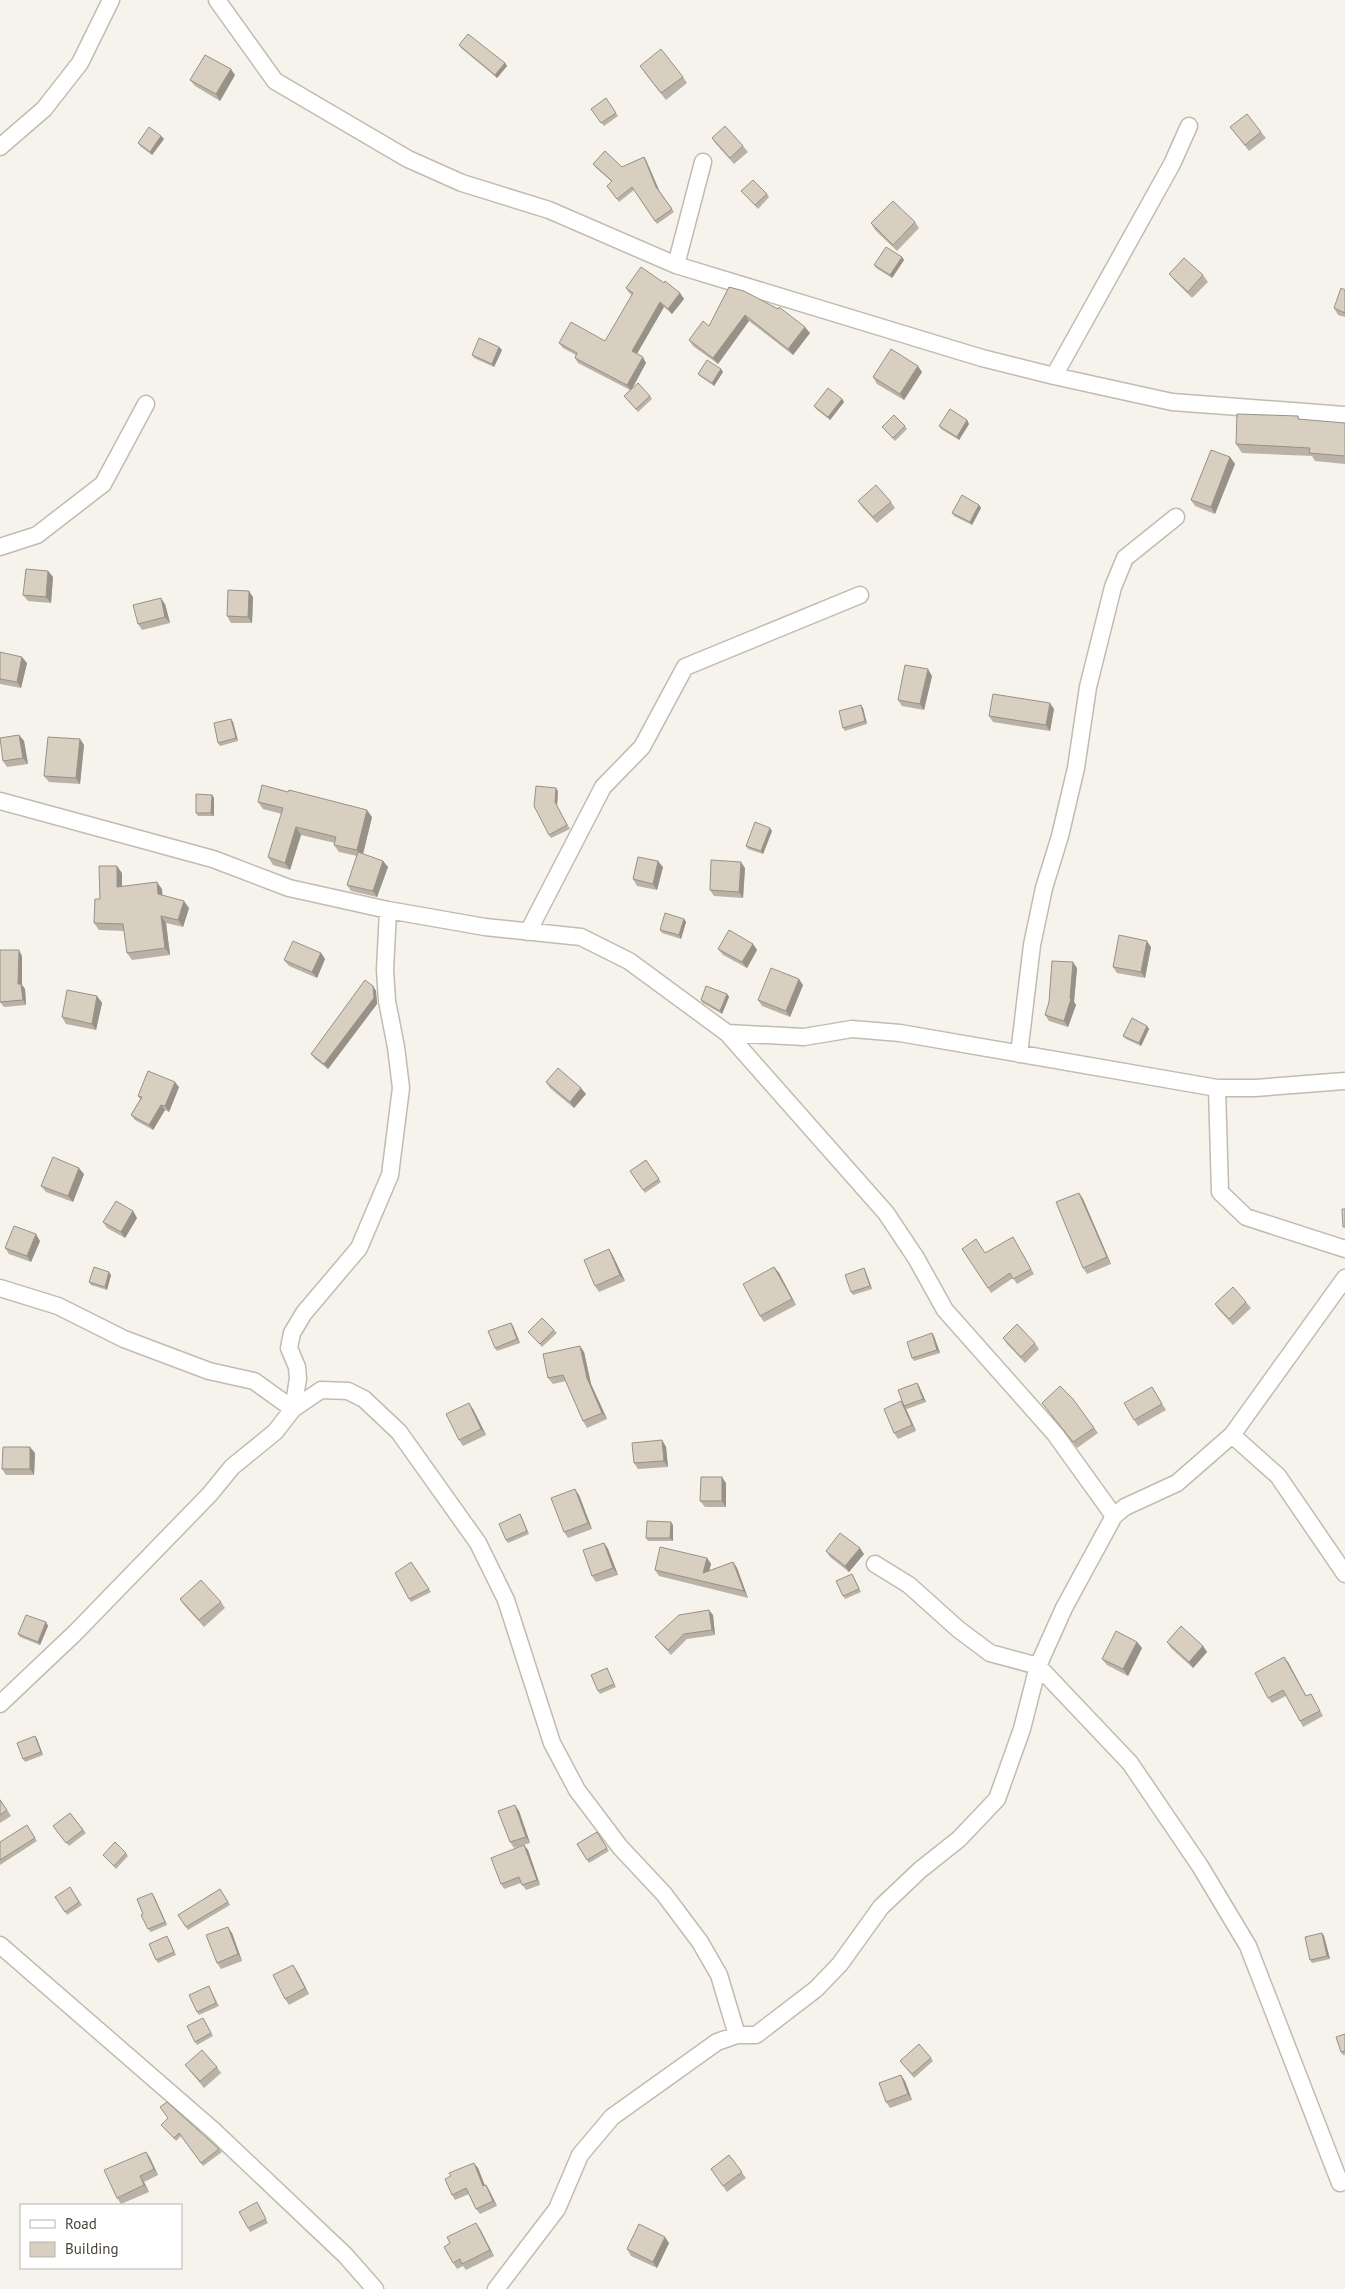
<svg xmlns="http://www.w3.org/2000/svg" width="1345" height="2289" font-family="'PT Sans',sans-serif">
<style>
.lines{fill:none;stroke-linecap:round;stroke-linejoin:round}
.minor-casing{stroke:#c2bbae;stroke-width:19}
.minor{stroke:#fff;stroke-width:16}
.wall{fill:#bab2a6}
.shaded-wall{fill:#979187}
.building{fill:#d8cfc1;stroke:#979187}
</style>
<rect width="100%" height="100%" fill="#f6f3ec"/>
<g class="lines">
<!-- minor casing -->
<g class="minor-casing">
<path id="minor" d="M217 0 275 81 408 159 462 183 549 210 676 265 982 358 1054 376 1172 402 1345 415
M0 147 44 109 80 63 111 0
M676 265 703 162
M1054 376 1172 164 1189 126
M0 547 37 535 103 484 146 404
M0 801 213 859 289 888 388 910 485 927 581 937 629 961 727 1033 804 1037 852 1029 900 1033 1217 1088H1255L1345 1081
M528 932 603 787 642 747 685 667 860 595
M727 1033 886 1213 916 1258 945 1310 1055 1434 1114 1516
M1019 1054 1032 945 1044 888 1060 836 1076 768 1088 687 1113 587 1125 558 1176 517
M1217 1088 1220 1192 1246 1217 1345 1249
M0 1288 58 1306 124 1339 209 1371 254 1381 293 1409
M293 1409 298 1379 297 1367 289 1348 292 1333 304 1313 359 1248 390 1175 401 1088 396 1047 387 1001 385 970 388 910
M1232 1435 1278 1476 1345 1574
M875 1564 909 1585 958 1629 990 1653 1038 1666 1130 1763 1200 1866 1248 1946 1340 2183
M0 1704 75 1633 210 1494 232 1467 275 1432 293 1409 321 1390 348 1391 364 1399 399 1432 478 1543 506 1600 552 1743 577 1790 620 1847 664 1894 700 1942 719 1975 737 2035
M0 1945 213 2130 345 2255 375 2289
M496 2289 557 2209 580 2155 612 2117 717 2042 737 2035H756L816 1989 840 1964 881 1907 920 1870 959 1839 997 1799 1022 1729 1038 1666 1064 1608 1114 1516 1125 1507 1177 1483 1232 1435 1345 1278"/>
</g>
<!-- minor -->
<use href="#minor" class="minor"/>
</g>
<!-- wall -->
<path class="wall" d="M459 45 505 63 507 66 497 78 461 48Z
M644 72 683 77 687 83 666 100Z
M235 75 220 101 195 86 190 80Z
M606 98 618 116 604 126 591 109Z
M1230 127 1261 132 1266 138 1249 151Z
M161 136 164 139 152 155 140 146 138 143Z
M712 138 743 146 748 152 734 164 716 144Z
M644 157 646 160 659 190 674 212 657 224 634 190 619 202 607 186 612 182 595 167 593 164 622 167Z
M741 191 767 194 769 197 758 209Z
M915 222 919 228 897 251 875 230 871 223Z
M902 257 904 260 892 278 876 268 874 265Z
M1169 274 1203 275 1208 282 1192 298 1174 280Z
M664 283 680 293 684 299 672 314 664 307 637 354 646 363 631 389 650 396 652 399 638 412 624 396 630 390 578 363 575 358 576 355 563 348 559 343 605 341 632 295 629 293 626 288Z
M729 287 810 333 793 355 749 321 718 364 693 346 689 340 709 326Z
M1345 290V317L1338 315 1334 308Z
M499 347 502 350 494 367 474 358 472 355Z
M721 369 723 372 714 386 701 377 698 374Z
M922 372 904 400 877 384 873 377Z
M842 399 844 402 830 420 816 409 814 406Z
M1298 416 1300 420 1345 423V464L1315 461 1312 456 1242 453 1236 444Z
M967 420 969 424 959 440 941 429 939 426Z
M905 426 907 429 895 441 882 427Z
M1230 457 1235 464 1215 514 1195 506 1191 500Z
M858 501 891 502 895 508 877 523 862 507Z
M979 505 981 508 972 525 954 516 952 513Z
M48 571 53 577 51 603 28 601 23 595Z
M253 597 252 623H231L227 616Z
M165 604 170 623 142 630 138 624Z
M0 652 27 663 21 688 0 684Z
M932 676 924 710 902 706 898 700Z
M863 708 867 724 845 731 843 728Z
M1054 709 1050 731 993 722 989 716Z
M231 719 233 722 238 741 220 746 218 743Z
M19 735 24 741 28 764 7 767 3 761Z
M80 739 84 745 80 784 49 782 44 776Z
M558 791 557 806 570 829 551 838 549 835Z
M212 795 214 798V816H198L196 813Z
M258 802 372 817 363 854 383 861 388 867 377 897 351 891 347 885 357 856 339 852 334 845 335 843 301 835 290 870 273 865 268 857 282 814 263 809Z
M772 831 763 854 748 849 746 846Z
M663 867 657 890 637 886 633 879Z
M745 868 743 898 714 896 710 890Z
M122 873V886L162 889V895L189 908 183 927 166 923 170 955 132 960 127 953 124 931 99 930 94 923 100 899Z
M684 919 686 922 681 939 662 933 660 930Z
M753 944 757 950 747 968 723 955 718 949Z
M1151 947 1145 978 1117 973 1113 967Z
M321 953 325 959 317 978 289 966 284 960Z
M22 956V985L25 989 26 1005 4 1007 0 1002Z
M1077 968 1074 1002 1076 1005 1068 1027 1049 1021 1045 1015Z
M803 985 790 1017 762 1006 758 1000Z
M373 986 376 991 377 1004 328 1069 315 1059 311 1054Z
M727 994 729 997 722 1014 703 1003 701 1000Z
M97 996 102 1003 96 1030 66 1024 62 1017Z
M1147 1026 1149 1029 1141 1046 1126 1039 1123 1036Z
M546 1082 586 1094 574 1108 550 1088Z
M179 1087 169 1112 165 1110 153 1130 135 1120 131 1115 140 1099 138 1096Z
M646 1160 661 1182 645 1193 630 1171Z
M84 1174 73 1202 46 1192 41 1186Z
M1079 1193 1083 1199 1111 1264 1087 1274 1083 1268Z
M133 1211 137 1218 125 1238 107 1228 103 1222Z
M1013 1237 1034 1274 1017 1284 1013 1278 991 1293 962 1249 985 1253Z
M40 1241 31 1262 9 1254 5 1248Z
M609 1249 613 1256 625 1281 599 1292 595 1286Z
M774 1267 779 1273 796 1305 764 1322 760 1316Z
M864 1268 866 1272 872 1289 853 1295 851 1292Z
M111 1275 107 1290 91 1285 89 1282Z
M1246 1302 1251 1308 1233 1325 1219 1310 1215 1304Z
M511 1323 513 1326 520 1343 497 1351 495 1348Z
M554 1330 557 1333 542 1347 528 1332Z
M932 1333 934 1336 940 1353 914 1361 912 1358Z
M1003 1338 1035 1343 1039 1349 1025 1363 1007 1344Z
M584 1352 591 1384 607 1419 587 1428 583 1421 566 1381 553 1384 548 1378Z
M917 1383 919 1386 926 1402 907 1409 906 1408 916 1431 898 1439 894 1433 904 1405Z
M1152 1387 1166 1410 1138 1426 1134 1420Z
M1073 1399 1098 1433 1077 1448 1042 1403Z
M473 1409 486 1435 463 1446 459 1440Z
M662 1440 666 1447 668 1467 638 1469 634 1463Z
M35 1453 34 1475H6L2 1469Z
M726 1483V1507H705L700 1501Z
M579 1495 592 1529 568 1538 564 1532Z
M520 1514 522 1517 529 1534 508 1543 506 1540Z
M673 1525V1541H648L646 1538Z
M604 1543 608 1549 618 1575 596 1582 592 1576Z
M826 1551 864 1554 849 1572 830 1557Z
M707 1558 711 1564 709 1571 733 1562 737 1568 748 1598 659 1576 655 1570Z
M411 1562 431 1592 411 1602 409 1599Z
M852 1574 854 1577 861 1592 845 1599 843 1596Z
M180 1599 221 1602 225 1608 204 1627 184 1605Z
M713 1615 715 1635 687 1639 671 1655 659 1642 655 1637Z
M46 1622 48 1626 40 1645 20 1637 18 1634Z
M1137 1642 1142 1648 1128 1676 1107 1665 1102 1659Z
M1167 1642 1203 1646 1207 1652 1193 1668 1171 1648Z
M1288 1662 1306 1696 1311 1694 1314 1699 1323 1716 1303 1727 1300 1721 1286 1696 1272 1703 1268 1698Z
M607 1668 616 1687 600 1694 598 1691Z
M35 1736 37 1739 43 1755 25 1762 23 1759Z
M0 1799 11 1816 0 1823Z
M519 1811 530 1843 514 1848 510 1842Z
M70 1813 86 1833 69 1846 53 1826Z
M27 1825 37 1841 0 1865V1842Z
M597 1832 609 1851 589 1863 577 1844Z
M524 1845 528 1850 540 1885 526 1890 521 1883 504 1889 501 1884Z
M126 1853 128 1856 116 1869 103 1855Z
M70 1887 82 1905 67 1915 55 1897Z
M220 1889 230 1905 188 1930 178 1915Z
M154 1896 167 1925 151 1932 148 1929 143 1914Z
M232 1933 242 1961 221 1969 217 1963Z
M1322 1933 1324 1936 1330 1959 1312 1963 1310 1960Z
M169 1939 176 1955 158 1963 156 1960Z
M297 1971 309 1994 289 2005 285 1999Z
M209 1986 219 2006 199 2015 197 2012Z
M205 2021 213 2036 197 2045 195 2042Z
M1345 2034V2055H1343L1341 2052Z
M931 2058 933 2061 914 2078 900 2061Z
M185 2065 217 2067 221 2073 204 2088Z
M905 2081 912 2100 890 2108 886 2102Z
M161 2125 219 2149 222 2152 203 2166 181 2136 176 2141Z
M146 2152 150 2158 158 2175 144 2182 149 2192 121 2204 117 2198Z
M729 2155 746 2178 727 2192 711 2169Z
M478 2168 485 2186 486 2185 489 2190 497 2206 480 2214 476 2209 469 2194 455 2200 452 2195Z
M257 2202 268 2223 250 2232 248 2228Z
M480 2229 494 2256 466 2270 463 2266 457 2269 453 2263Z
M669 2243 657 2268 631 2256 627 2249Z"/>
<!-- shaded-wall -->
<path class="shaded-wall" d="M505 63 507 66 497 78 495 75Z
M231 69 235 75 220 101 216 94Z
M161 136 164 139 152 155 150 152Z
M644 157 646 160 659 190 656 187Z
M902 257 904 260 892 278 890 275Z
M680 293 684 299 672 314 668 309Z
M660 302 664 307 635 357 632 351Z
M745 315 749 321 718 364 713 358Z
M805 327 810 333 793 355 788 349Z
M499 347 502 350 494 367 492 364Z
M643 357 646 363 631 391 627 385Z
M918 366 922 372 904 400 900 394Z
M721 369 723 372 714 386 712 383Z
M842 399 844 402 830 420 828 417Z
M967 420 969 424 959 440 957 437Z
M1230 457 1235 464 1215 514 1211 507Z
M979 505 981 508 972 525 970 522Z
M48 571 53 577 51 603 46 597Z
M249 591 253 597 252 623 248 617Z
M161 598 165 604 170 623 165 617Z
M22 657 27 663 21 688 17 682Z
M928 669 932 676 924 710 920 704Z
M1050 703 1054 709 1050 731 1046 725Z
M861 705 863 708 867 724 865 721Z
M231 719 233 722 238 741 236 738Z
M19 735 24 741 28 764 23 758Z
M80 739 84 745 80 784 76 778Z
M556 788 558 791 557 806 570 829 555 802Z
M212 795 214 798V816L211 813Z
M367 810 372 817 362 858 357 850Z
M296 827 301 835 290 870 285 863Z
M770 828 772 831 763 854 761 851Z
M383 861 388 867 377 897 373 891Z
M658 861 663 867 657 890 653 884Z
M741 862 745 868 743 898 739 892Z
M117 866 122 873V894L117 887Z
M157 882 162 889 163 901 158 894Z
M184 901 189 908 183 927 178 920Z
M161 916 166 923 170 955 165 948Z
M684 919 686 922 681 939 679 935Z
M1147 941 1151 947 1145 978 1141 972Z
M753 944 757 950 747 968 742 962Z
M19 950 22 956V985L25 989 26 1005 23 1000 18 984Z
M321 953 325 959 317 978 312 972Z
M1073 962 1077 968 1074 1002 1076 1005 1068 1027 1064 1021 1070 998Z
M799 979 803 985 790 1017 786 1011Z
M373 986 376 991 377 1004 328 1069 324 1064Z
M727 994 729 997 722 1014 720 1011Z
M97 996 102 1003 96 1030 92 1024Z
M1147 1026 1149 1029 1141 1046 1139 1043Z
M175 1082 179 1087 169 1112 165 1106Z
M581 1088 586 1094 574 1108 570 1102Z
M161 1105 165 1110 153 1130 149 1125Z
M79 1168 84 1174 73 1202 68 1196Z
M1079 1193 1083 1199 1111 1264 1107 1257Z
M133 1211 137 1218 125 1238 121 1232Z
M36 1234 40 1241 31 1262 27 1256Z
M609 1249 613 1256 625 1281 620 1275Z
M774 1267 779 1273 796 1305 792 1299Z
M864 1268 866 1272 872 1289 870 1286Z
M109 1272 111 1275 107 1290 105 1287Z
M511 1323 513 1326 520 1343 517 1339Z
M932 1333 934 1336 940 1353 937 1350Z
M580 1346 584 1352 591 1384 607 1419 602 1413 587 1378Z
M917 1383 919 1386 926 1402 923 1399Z
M901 1401 905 1407 916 1431 912 1425Z
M469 1403 473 1409 486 1435 481 1429Z
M662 1440 666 1447 668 1467 664 1461Z
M30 1447 35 1453 34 1475 30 1469Z
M722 1477 726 1483V1507L722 1501Z
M575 1489 579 1495 592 1529 588 1523Z
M671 1522 673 1525V1541L670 1538Z
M604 1543 608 1549 618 1575 613 1568Z
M860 1548 864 1554 849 1572 845 1566Z
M707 1558 711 1564 707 1579 703 1573Z
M733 1562 737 1568 748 1598 744 1591Z
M709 1610 713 1615 715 1635 712 1630Z
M46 1622 48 1626 40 1645 38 1642Z
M1137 1642 1142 1648 1128 1676 1123 1669Z
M1203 1646 1207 1652 1193 1668 1189 1662Z
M1284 1657 1288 1662 1309 1701 1306 1696Z
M35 1736 37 1739 43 1755 41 1752Z
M515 1805 519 1811 530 1843 526 1837Z
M524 1845 528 1850 540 1885 537 1880Z
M152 1893 154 1896 167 1925 165 1922Z
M228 1927 232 1933 242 1961 238 1954Z
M1322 1933 1324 1936 1330 1959 1327 1956Z
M293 1965 297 1971 309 1994 305 1988Z
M901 2075 905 2081 912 2100 908 2094Z
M146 2152 150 2158 158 2175 154 2169Z
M474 2163 478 2168 487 2191 483 2186Z
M140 2176 144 2182 149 2192 144 2185Z
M486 2185 489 2190 497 2206 493 2201Z
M476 2223 480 2229 494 2256 490 2250Z
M665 2237 669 2243 657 2268 653 2262Z"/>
<!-- building -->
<path class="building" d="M468 34 505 63 495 75 459 45Z
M661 49 683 77 661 93 640 66Z
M205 55 231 69 216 94 190 80Z
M606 98 616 113 601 123 591 109Z
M1247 114 1261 132 1245 145 1230 127Z
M725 126 743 146 730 158 712 138Z
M149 127 161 136 150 152 138 143Z
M605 151 622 167 644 157 656 187 672 209 655 221 632 187 617 199 607 186 612 181 593 164Z
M753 180 767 194 755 205 741 191Z
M893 201 915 222 893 245 871 223Z
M886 247 902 257 890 275 874 265Z
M1184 258 1203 275 1188 292 1169 274Z
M641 267 664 283 665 281 680 293 668 309 660 302 632 351 643 357 627 385 575 358 577 353 559 343 571 322 605 341 633 293 626 288Z
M729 287 744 291 778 309 779 307 805 327 788 349 745 315 713 358 689 340 703 321 709 326Z
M1341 288 1345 290V313L1334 308Z
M479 338 499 347 492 364 472 355Z
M891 349 918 366 900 394 873 377Z
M707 360 721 369 712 383 698 374Z
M638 383 650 396 636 409 624 396Z
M828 388 842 399 828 417 814 406Z
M950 409 967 420 957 437 939 426Z
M1237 414 1298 416V419L1345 423V456L1309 453 1310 448 1236 444Z
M894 415 905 426 893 438 882 427Z
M1211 450 1230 457 1211 507 1191 500Z
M876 485 891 502 873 517 858 501Z
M962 495 979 505 970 522 952 513Z
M26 569 48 571 46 597 23 595Z
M228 590 249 591 248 617 227 616Z
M161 598 165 617 138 624 133 605Z
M0 652 22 657 17 682 0 679Z
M905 665 928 669 920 704 898 700Z
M993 694 1050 703 1046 725 989 716Z
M861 705 865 721 843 728 839 711Z
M231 719 236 738 218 743 214 723Z
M19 735 23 758 3 761 0 738Z
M48 737 80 739 76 778 44 776Z
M262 785 288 792 289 790 367 810 357 850 334 845 336 837 296 827 285 863 268 857 283 808 258 802Z
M536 786 556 788 555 802 567 825 549 835 534 806Z
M196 794 212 795 211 813H196Z
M755 822 770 828 761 851 746 846Z
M358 852 383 861 373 891 347 885Z
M638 857 658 861 653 884 633 879Z
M711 860 741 862 739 892 710 890Z
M99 866H117V887L157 882 158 894 184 901 178 920 161 916 165 948 127 953 123 924 94 923 95 899H100Z
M665 913 684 919 679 935 660 930Z
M729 930 753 944 742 962 718 949Z
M1119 935 1147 941 1141 972 1113 967Z
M293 941 321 953 312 972 284 960Z
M0 950H19L18 984H21L23 1000 0 1002Z
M1052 961 1073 962 1070 998 1071 999 1064 1021 1045 1015 1049 1002Z
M771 968 799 979 786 1011 758 1000Z
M365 980 373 986 374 998 324 1064 311 1054Z
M706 986 727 994 720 1011 701 1000Z
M67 990 97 996 92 1024 62 1017Z
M1132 1018 1147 1026 1139 1043 1123 1036Z
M558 1068 581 1088 570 1102 546 1082Z
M148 1071 175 1082 165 1106 161 1105 149 1125 131 1115 142 1097 138 1096Z
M53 1157 79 1168 68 1196 41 1186Z
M646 1160 659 1179 643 1190 630 1171Z
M1079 1193 1107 1257 1083 1268 1056 1202Z
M116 1201 133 1211 121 1232 103 1222Z
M1342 1209H1345V1227H1343Z
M14 1226 36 1234 27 1256 5 1248Z
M1013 1237 1031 1269 1013 1279 1010 1273 988 1288 962 1249 976 1239 985 1253Z
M609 1249 620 1275 595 1286 584 1260Z
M94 1267 109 1272 105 1287 89 1282Z
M774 1267 792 1299 760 1316 743 1284Z
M864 1268 870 1286 851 1292 845 1275Z
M1233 1287 1246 1302 1229 1319 1215 1304Z
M542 1318 554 1330 540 1344 528 1332Z
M511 1323 517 1339 495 1348 488 1331Z
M1017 1324 1035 1343 1021 1357 1003 1338Z
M932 1333 937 1350 912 1358 907 1342Z
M580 1346 587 1378 602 1413 583 1421 563 1375 548 1378 543 1354Z
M917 1383 923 1399 904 1406 898 1390Z
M1060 1386 1073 1399 1094 1428 1073 1442 1042 1403Z
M1152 1387 1162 1404 1134 1420 1124 1403Z
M901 1401 912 1425 894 1433 884 1409Z
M469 1403 481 1429 459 1440 446 1414Z
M662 1440 664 1461 634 1463 632 1443Z
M3 1447H30V1469H2Z
M701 1477H722V1501H700Z
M575 1489 588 1523 564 1532 551 1498Z
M520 1514 527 1531 506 1540 499 1524Z
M647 1521 671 1522 670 1538H646Z
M840 1533 860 1548 845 1566 826 1551Z
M604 1543 613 1568 592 1576 583 1550Z
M660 1547 707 1558 703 1573 733 1562 744 1591 655 1570Z
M411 1562 429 1589 409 1599 395 1573Z
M852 1574 859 1589 843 1596 836 1581Z
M201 1580 221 1602 199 1620 180 1599Z
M709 1610 712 1630 684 1634 668 1650 655 1637 679 1615Z
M26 1615 46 1622 38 1642 18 1634Z
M1181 1626 1203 1646 1189 1662 1167 1642Z
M1116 1631 1137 1642 1123 1669 1102 1659Z
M1284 1657 1306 1696 1311 1694 1320 1711 1300 1721 1283 1690 1268 1698 1255 1673Z
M607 1668 614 1684 598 1691 591 1675Z
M35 1736 41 1752 23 1759 17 1743Z
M0 1800 7 1810 0 1815Z
M515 1805 526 1837 510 1842 498 1811Z
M70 1813 83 1830 66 1843 53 1826Z
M27 1825 35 1838 0 1860V1842Z
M597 1832 607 1848 587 1860 577 1844Z
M115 1842 126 1853 114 1866 103 1855Z
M524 1845 537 1880 522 1885 519 1877 501 1884 491 1858Z
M70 1887 79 1902 65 1912 55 1897Z
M220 1889 228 1902 186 1927 178 1915Z
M152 1893 165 1922 148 1929 141 1915 143 1914 137 1899Z
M228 1927 238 1954 217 1963 206 1935Z
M1322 1933 1327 1956 1310 1960 1305 1937Z
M167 1936 174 1952 156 1960 149 1944Z
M293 1965 305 1988 285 1999 273 1975Z
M209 1986 216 2003 197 2012 189 1995Z
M203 2018 211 2033 195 2042 187 2026Z
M1345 2034V2051L1341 2052 1336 2037Z
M919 2044 931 2058 912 2074 900 2061Z
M202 2050 217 2067 200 2081 185 2065Z
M901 2075 908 2094 886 2102 879 2083Z
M167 2102 219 2149 201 2163 179 2133 174 2138 161 2125 168 2118 160 2107Z
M146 2152 154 2169 140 2176 144 2185 117 2198 104 2170Z
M729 2155 742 2172 723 2186 711 2169Z
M474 2163 483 2186 486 2185 493 2201 476 2209 466 2188 452 2195 445 2179 451 2176 449 2173Z
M257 2202 266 2219 248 2228 239 2212Z
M476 2223 490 2250 462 2264 460 2259 453 2263 444 2247 450 2243 447 2237Z
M639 2224 665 2237 653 2262 627 2249Z"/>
<!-- legend -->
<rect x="20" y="2204" width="162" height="65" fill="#ffffff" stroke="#b7b4b0"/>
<rect x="30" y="2220" width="25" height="8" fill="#ffffff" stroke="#b7b4b0"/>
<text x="65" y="2229" font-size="15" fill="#4b4439">Road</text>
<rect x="30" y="2242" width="25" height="15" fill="#d8cfc1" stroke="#b7b4b0"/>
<text x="65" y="2254" font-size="15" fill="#4b4439">Building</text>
</svg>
